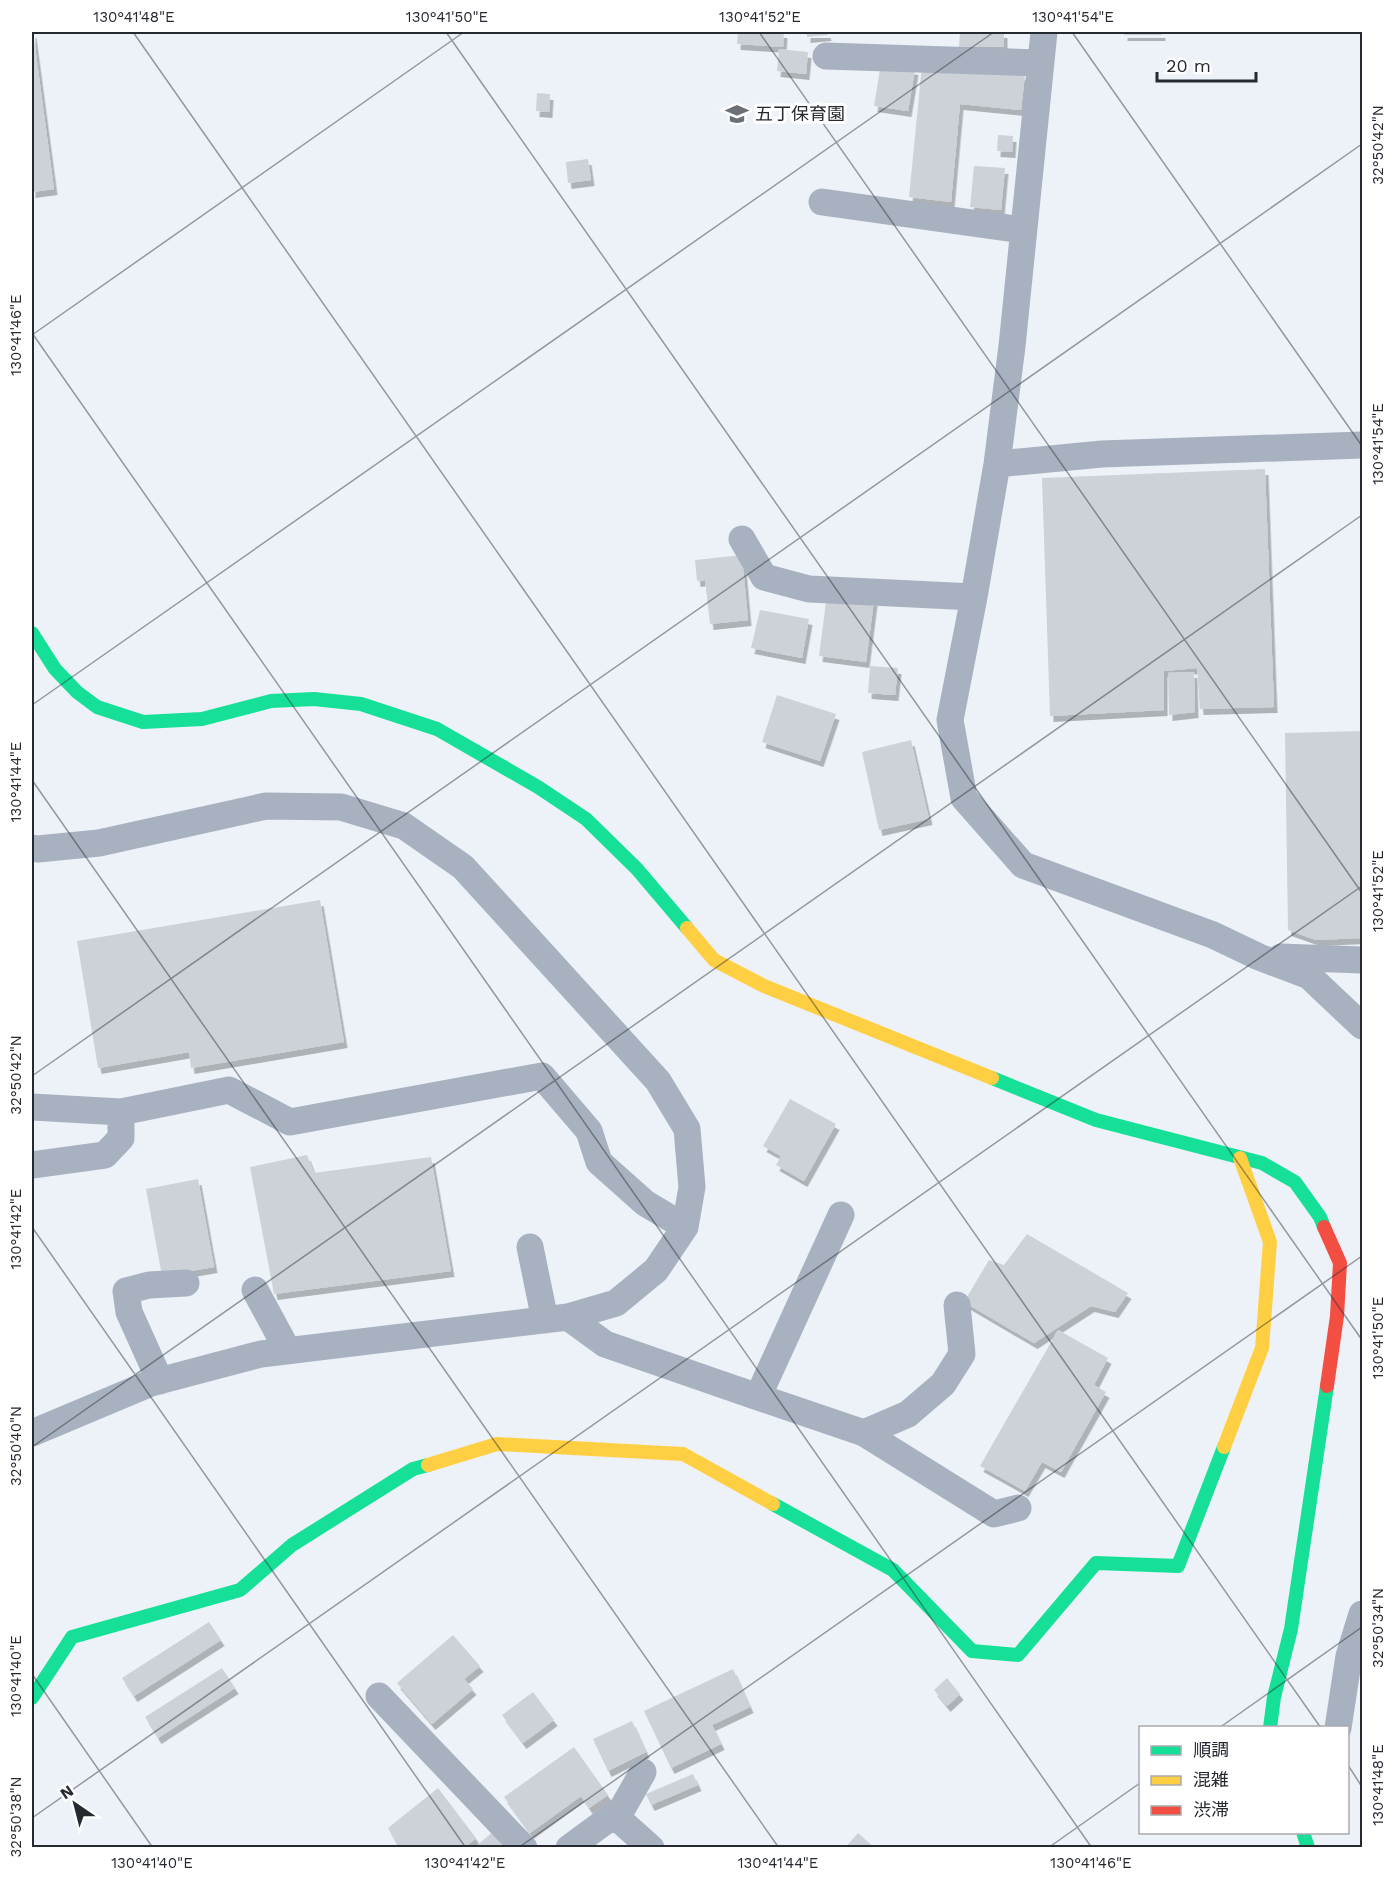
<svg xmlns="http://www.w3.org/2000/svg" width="1394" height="1879" font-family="'Work Sans','Noto Sans JP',sans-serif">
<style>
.building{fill:#cdd2d8;filter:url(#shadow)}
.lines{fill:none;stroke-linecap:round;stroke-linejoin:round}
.street{stroke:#a7b1c0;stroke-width:27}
.fast{stroke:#16e098;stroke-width:14}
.slow{stroke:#ffcf43;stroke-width:14}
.jam{stroke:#f24e42;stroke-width:14}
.ticks{fill:none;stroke:#252a31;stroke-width:1.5;stroke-opacity:0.45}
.labels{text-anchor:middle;stroke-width:6;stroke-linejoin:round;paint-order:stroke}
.poi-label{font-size:18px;fill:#252a31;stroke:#fff;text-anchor:start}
.neatline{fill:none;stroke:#252a31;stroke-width:2}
.ticks-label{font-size:15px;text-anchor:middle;fill:#252a31}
</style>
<defs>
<filter id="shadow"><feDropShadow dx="3.5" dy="6" stdDeviation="0" flood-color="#0004"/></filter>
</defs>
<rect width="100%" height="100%" fill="#edf2f8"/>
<!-- building -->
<path class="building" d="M32 32H33L54 189 32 192Z
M738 32H784L783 47 737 44Z
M807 32H827L828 35 807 37Z
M960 32H1004V47H959Z
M1124 32H1162V35H1124Z
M779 49 808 52 806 74 777 71Z
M881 63 915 69 908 111 874 106Z
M922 65 1025 74 1021 110 960 104 951 202 909 197Z
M537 93 550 94 549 112 536 111Z
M998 135 1013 136 1012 152 997 151Z
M588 159 591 180 568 183 566 162Z
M974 166 1005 168 1001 210 970 207Z
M1265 469 1274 707 1200 709 1197 668 1164 671V710L1050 716 1042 478Z
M742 555 748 620 710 624 705 580 697 581 695 560Z
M827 594 874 600 866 662 819 656Z
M760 610 809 619 802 658 751 648Z
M870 666 898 668 895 695 868 693Z
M1194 672 1195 712 1169 715 1168 673Z
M777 695 836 714 820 761 762 742Z
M1362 731V938L1316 940 1288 930 1285 733Z
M911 740 929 819 879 830 862 752Z
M320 900 344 1042 191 1068 189 1052 98 1068 77 941Z
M790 1099 836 1124 804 1181 776 1165 781 1156 763 1146Z
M307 1155 314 1173 431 1157 451 1271 274 1294 250 1167Z
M198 1179 214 1267 162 1276 146 1189Z
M1027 1234 1128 1293 1115 1312 1091 1306 1034 1343 964 1302 989 1260 1004 1265Z
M1058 1330 1108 1358 1094 1385 1106 1392 1061 1472 1042 1462 1025 1491 980 1466Z
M209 1622 221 1640 134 1696 122 1678Z
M453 1635 480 1666 464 1679 473 1689 432 1724 397 1683Z
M222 1668 235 1688 158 1738 145 1717Z
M733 1669 750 1707 712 1725 721 1744 671 1768 644 1711Z
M947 1678 960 1694 947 1706 934 1690Z
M533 1692 554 1720 523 1743 502 1715Z
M632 1721 646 1752 608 1771 593 1739Z
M574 1747 608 1795 589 1808 581 1796 530 1833 504 1797Z
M693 1774 698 1785 651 1805 646 1794Z
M438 1788 476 1838 464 1848H399L388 1828Z
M495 1830 509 1848H474Z
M858 1833 875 1848H845Z"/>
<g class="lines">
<!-- street -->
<path class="street" d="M1044 32 1012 346 997 464 974 597 950 720 964 798 1023 865 1213 935 1259 957 1309 976 1362 1026
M826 56 1040 63
M822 202 1022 230
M997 464 1102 454 1362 445
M742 539 764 577 809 589 974 597
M32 848 38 849 99 843 266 806 341 807 404 826 463 867 658 1081 687 1129 692 1187 685 1227 656 1270 616 1303 568 1317 261 1354 151 1383 32 1433
M1281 957 1362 960
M32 1107 121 1112 229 1090 290 1122 542 1076 589 1131 599 1162 645 1203 685 1227
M32 1165 105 1155 121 1138V1112
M530 1247 545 1320
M255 1290 288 1351
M568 1317 605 1344 758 1397 841 1215
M160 1381 129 1312 126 1291 149 1285 186 1283
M758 1397 864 1433 908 1414 943 1384 962 1354 957 1305
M864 1433 994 1514 1018 1508
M379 1696 524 1848
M1338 1728 1349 1656 1362 1614
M614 1815 651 1848
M569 1848 622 1809 643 1772"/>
<!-- fast -->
<path class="fast" d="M32 633 55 669 77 692 97 707 143 722 202 719 271 701 314 699 361 704 437 729 538 787 586 819 637 869 687 928
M992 1078 1096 1120 1262 1163 1295 1182 1320 1217 1324 1227
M773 1504 893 1570 972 1651 1018 1655 1096 1563 1178 1566 1224 1447
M32 1698 72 1637 240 1590 292 1545 413 1469 428 1465
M1270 1728 1274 1697 1291 1629 1327 1386
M1303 1832 1308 1848"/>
<!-- slow -->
<path class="slow" d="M687 928 714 960 764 986 992 1078
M1224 1447 1262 1348 1270 1242 1240 1158
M428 1465 497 1444 683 1454 773 1504"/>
<!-- jam -->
<path class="jam" d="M1324 1227 1340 1263 1337 1316 1327 1386"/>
</g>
<!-- ticks -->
<path class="ticks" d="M133 32 1321 1728M446 32 1362 1340M759 32 1362 893M1072 32 1362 446M32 333 1092 1848M32 335 464 32M32 705 994 32M32 780 779 1848M32 1076 1362 144M32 1227 466 1848M32 1447 1362 515M32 1674 153 1848M1219 1728 1362 1627M1348 1765 1362 1787M32 1818 1362 886M518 1848 1362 1256M1048 1848 1140 1783"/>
<!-- icons -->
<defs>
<g id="school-bare" transform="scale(1.8)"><path d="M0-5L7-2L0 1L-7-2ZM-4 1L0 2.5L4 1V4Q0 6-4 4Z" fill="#6b7077" stroke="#fff" stroke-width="2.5" paint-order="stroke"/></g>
</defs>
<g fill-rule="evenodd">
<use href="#school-bare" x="737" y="114"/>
</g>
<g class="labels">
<!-- poi labels -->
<g class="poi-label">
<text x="755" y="120">五丁保育園</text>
</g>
</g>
<!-- border -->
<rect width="1394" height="1879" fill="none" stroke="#ffffff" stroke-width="66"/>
<!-- legend -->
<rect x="1139" y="1726" width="210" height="108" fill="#ffffff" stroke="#a8aaad" stroke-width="1.5"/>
<rect x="1151" y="1746" width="30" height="9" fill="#16e098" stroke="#a8aaad" stroke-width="1.5"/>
<text x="1193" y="1756" font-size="18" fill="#252a31">順調</text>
<rect x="1151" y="1776" width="30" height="9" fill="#ffcf43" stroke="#a8aaad" stroke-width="1.5"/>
<text x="1193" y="1786" font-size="18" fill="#252a31">混雑</text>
<rect x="1151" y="1806" width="30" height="9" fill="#f24e42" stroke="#a8aaad" stroke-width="1.5"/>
<text x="1193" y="1816" font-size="18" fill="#252a31">渋滞</text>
<!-- north arrow -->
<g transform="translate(75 1804) rotate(325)" stroke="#ffffff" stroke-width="4.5" paint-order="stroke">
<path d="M0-4.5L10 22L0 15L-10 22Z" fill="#252a31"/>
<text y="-9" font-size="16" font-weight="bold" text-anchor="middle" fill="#252a31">N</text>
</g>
<!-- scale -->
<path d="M1157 72v9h99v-9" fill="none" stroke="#252a31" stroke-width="3"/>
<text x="1166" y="72" font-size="18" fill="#252a31" stroke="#ffffff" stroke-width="4.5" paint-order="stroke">20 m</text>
<rect x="33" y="33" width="1328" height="1813" class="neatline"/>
<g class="ticks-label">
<text x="134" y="22">130°41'48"E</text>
<text x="447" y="22">130°41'50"E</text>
<text x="760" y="22">130°41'52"E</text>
<text x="1073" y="22">130°41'54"E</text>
<text transform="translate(1378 145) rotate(-90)" y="5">32°50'42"N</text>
<text transform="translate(16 335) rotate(-90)" y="5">130°41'46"E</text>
<text transform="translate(1378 444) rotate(-90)" y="5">130°41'54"E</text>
<text transform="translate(16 782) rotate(-90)" y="5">130°41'44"E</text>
<text transform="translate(1378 891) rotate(-90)" y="5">130°41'52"E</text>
<text transform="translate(16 1075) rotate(-90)" y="5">32°50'42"N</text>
<text transform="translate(16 1229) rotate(-90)" y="5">130°41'42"E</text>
<text transform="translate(1378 1338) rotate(-90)" y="5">130°41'50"E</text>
<text transform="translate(16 1446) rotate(-90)" y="5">32°50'40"N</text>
<text transform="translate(1378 1628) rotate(-90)" y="5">32°50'34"N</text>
<text transform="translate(16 1676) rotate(-90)" y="5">130°41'40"E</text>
<text transform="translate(1378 1785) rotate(-90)" y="5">130°41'48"E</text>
<text transform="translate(16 1817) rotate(-90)" y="5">32°50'38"N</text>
<text x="152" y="1868">130°41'40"E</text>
<text x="465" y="1868">130°41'42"E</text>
<text x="778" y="1868">130°41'44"E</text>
<text x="1091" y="1868">130°41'46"E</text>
</g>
</svg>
